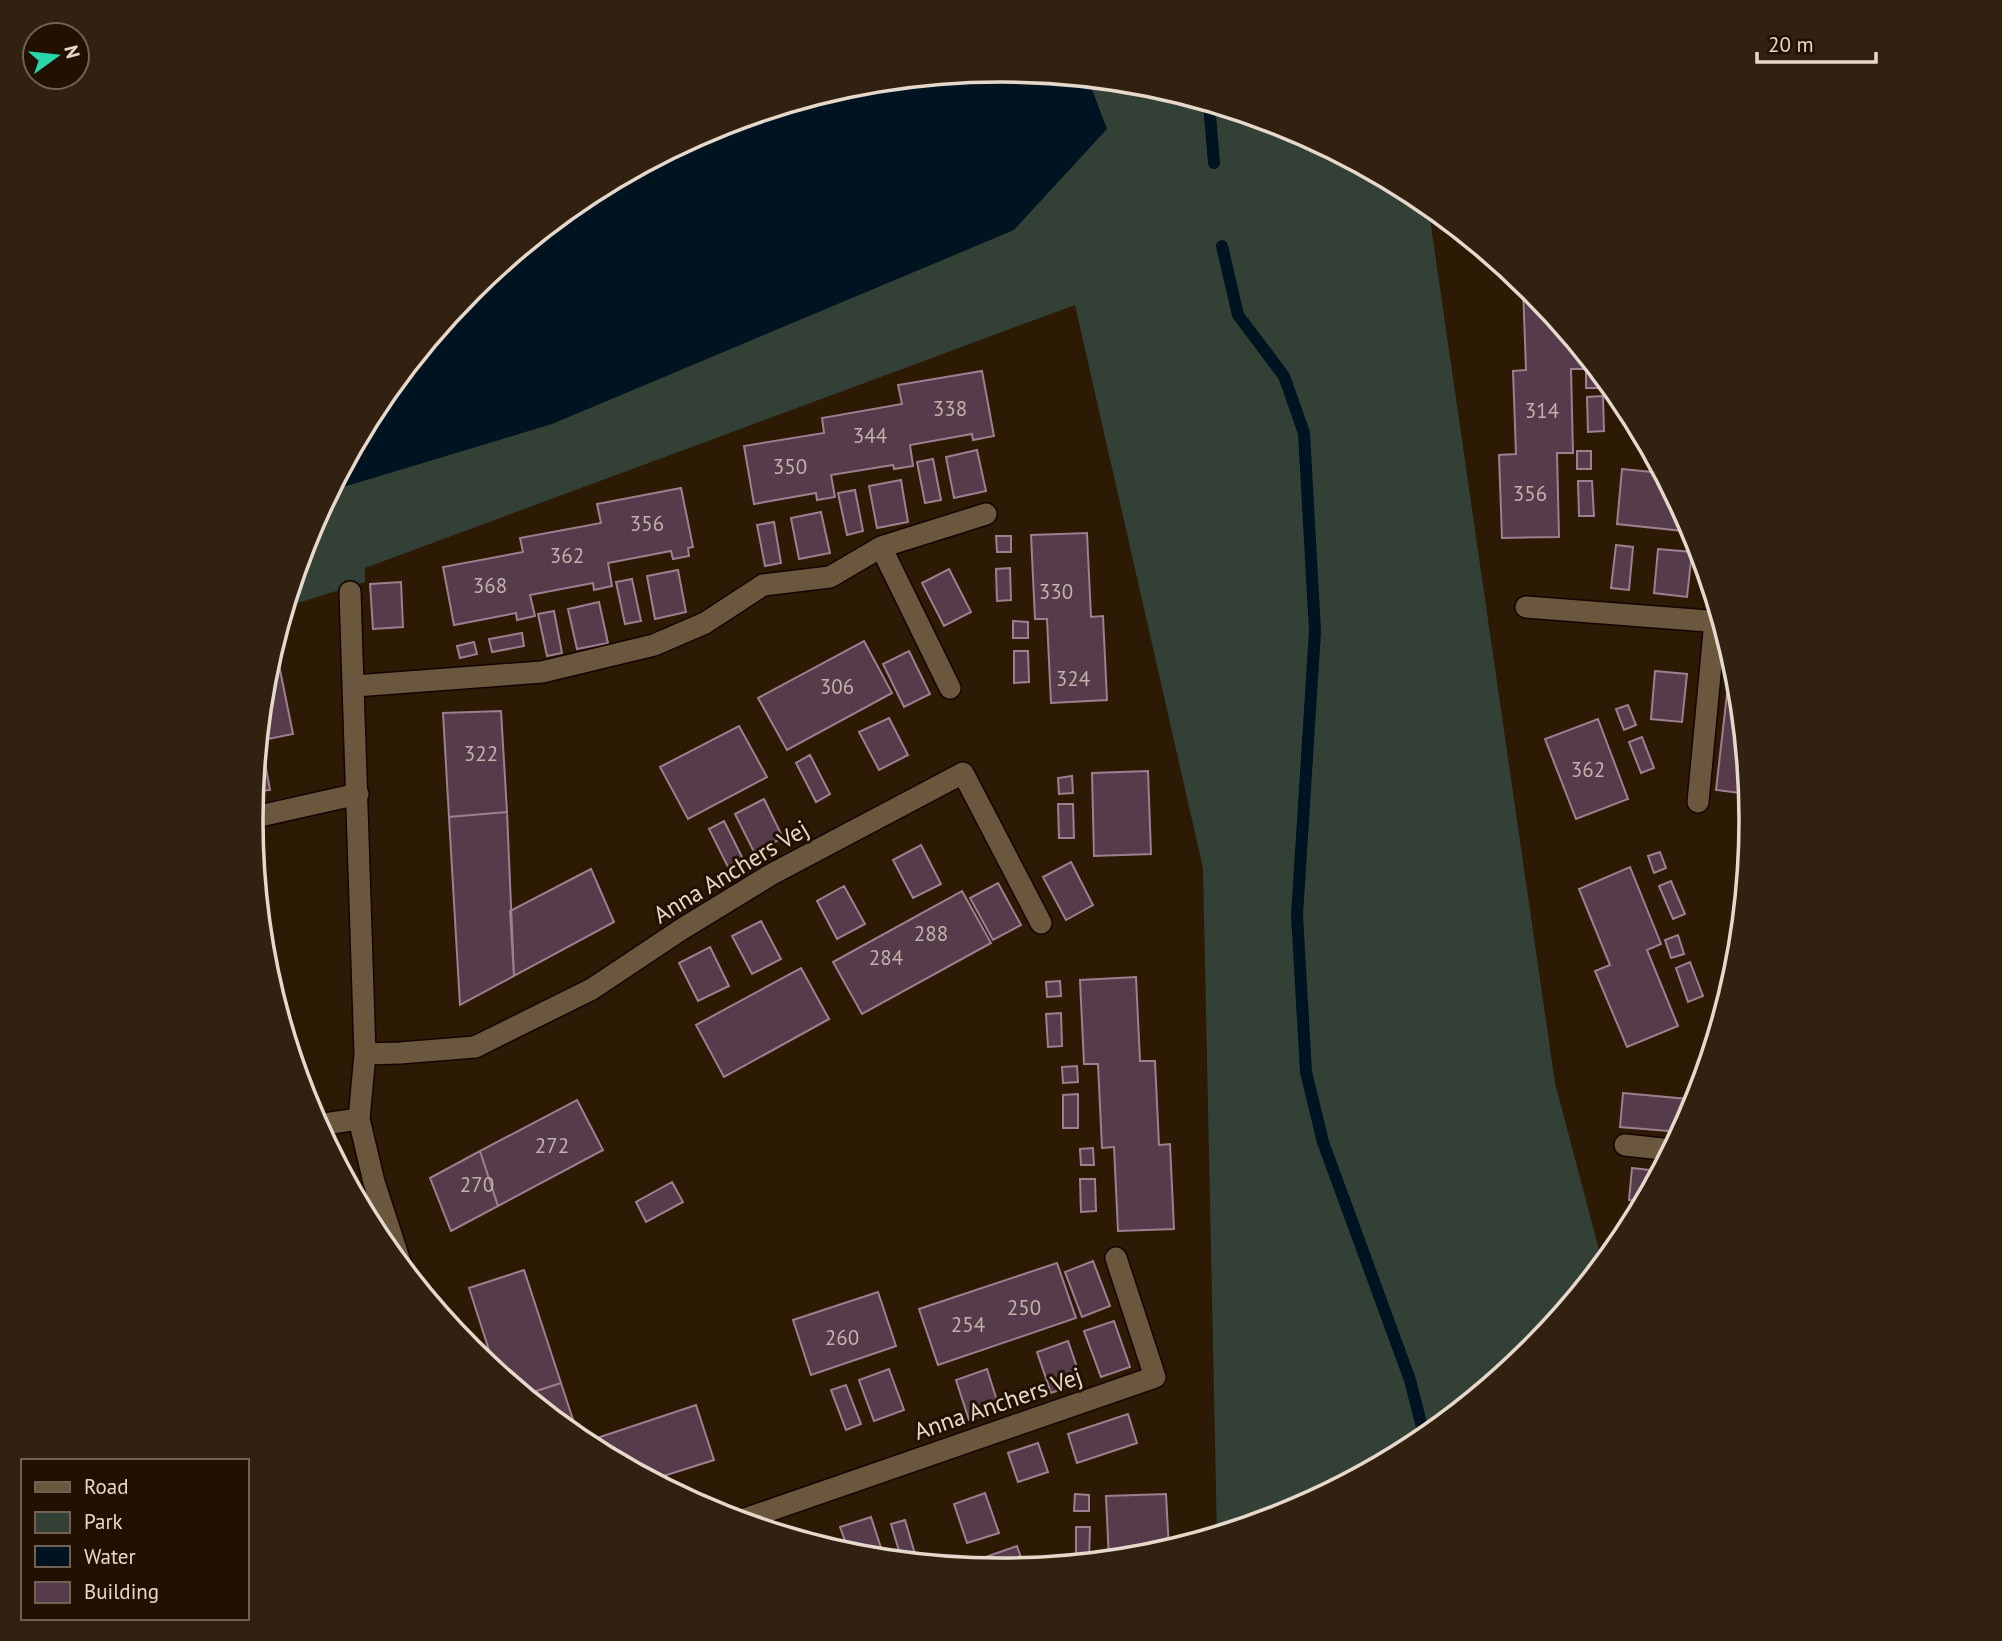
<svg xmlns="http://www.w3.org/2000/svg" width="2002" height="1641" font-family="'PT Sans',sans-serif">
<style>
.green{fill:#324036}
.water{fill:#001320}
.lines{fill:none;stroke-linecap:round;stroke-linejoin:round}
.stream{stroke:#001320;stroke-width:12}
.building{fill:#563b4a;stroke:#9d7f90;stroke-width:2}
.street-casing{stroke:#140500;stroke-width:24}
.street{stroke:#6b563e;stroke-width:21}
.labels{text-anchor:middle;stroke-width:6;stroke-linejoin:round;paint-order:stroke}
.number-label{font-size:21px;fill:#c2b2ac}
.street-label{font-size:24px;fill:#e6d9cc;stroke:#210}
.rim{fill:none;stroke:#e6d9cc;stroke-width:3.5}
</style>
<rect width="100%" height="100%" fill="#2c1a04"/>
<!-- green -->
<path class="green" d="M1001 70 1148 85 1289 127 1418 197 1428 205 1555 1083 1603 1265 1531 1351 1418 1445 1288 1514 1217 1536 1203 868 1075 305 365 568V582L285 607 308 533 377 403 471 290 584 196 714 127 855 84Z"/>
<!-- water -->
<path class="water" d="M1001 70 1088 79 1107 129 1014 230 552 424 330 491 377 403 471 290 584 196 714 127 855 84Z"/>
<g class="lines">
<!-- stream -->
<path class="stream" d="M1209 103 1214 163
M1222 246 1238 315 1284 376 1304 433 1315 631 1297 915 1306 1072 1323 1142 1410 1380 1425 1439"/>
</g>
<!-- building -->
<path class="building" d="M1528 286 1582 352 1583 369H1571L1573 453H1557L1559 537 1502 538 1499 455 1516 454 1513 371 1526 370 1523 287Z
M1586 369H1596L1601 374V388H1586Z
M982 371 994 436 973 440 972 434 910 445 913 466 894 469 893 465 831 475 835 497 817 500 816 493 754 504 744 446 824 433 822 418 902 404 898 385Z
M1603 396 1604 431 1588 432 1587 397Z
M977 450 986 491 954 498 946 457Z
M1577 451H1591V469H1577Z
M933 459 941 500 925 503 917 462Z
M1622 469 1662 473 1693 532 1617 524Z
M901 480 908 522 877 528 869 486Z
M1578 481H1592L1594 516H1579Z
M681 488 693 547 688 548 689 556 673 559 671 551 608 563 612 586 594 590 593 583 530 595 535 616 517 620 516 613 454 625 443 567 523 552 520 538 601 523 597 504Z
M855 490 863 531 847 535 838 493Z
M821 512 830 553 799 559 791 518Z
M774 522 781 563 765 566 757 525Z
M1087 533 1091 617 1103 616 1107 700 1051 703 1047 619H1035L1031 535Z
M996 536H1011V552H997Z
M1616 545 1633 547 1629 590 1611 588Z
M1658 549 1692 552 1687 597 1654 593Z
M1010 568 1011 600 997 601 996 569Z
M949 569 971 612 944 626 922 583Z
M678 570 686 612 655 619 647 576Z
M632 579 641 621 625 624 616 582Z
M401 582 403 627 373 629 370 584Z
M599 602 608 643 577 649 568 609Z
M554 611 562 653 547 656 538 614Z
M1013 621 1028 622V638H1013Z
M522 633 524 646 492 652 489 639Z
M864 641 892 693 787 750 758 698Z
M474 642 477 654 460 658 457 646Z
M909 651 930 694 904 707 883 664Z
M1014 651H1028L1029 682 1014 683Z
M278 660 293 734 258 741 265 674 269 662Z
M1655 671 1687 674 1682 722 1651 719Z
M1727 694 1739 696 1749 794 1716 790Z
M1628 705 1636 725 1624 730 1616 709Z
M501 711 507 812 449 817 443 713Z
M889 718 908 755 879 770 859 732Z
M1598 719 1628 799 1576 819 1545 739Z
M739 726 767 777 688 819 660 767Z
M1642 737 1654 768 1641 773 1629 742Z
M263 752 270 790 254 792 257 753Z
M810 755 830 794 816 802 796 763Z
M1148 771 1151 854 1094 856 1092 773Z
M1072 776 1073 793 1059 794 1058 778Z
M764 799 783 838 754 852 735 814Z
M1058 804H1073L1074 838H1059Z
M507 812 514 976 460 1005 449 817Z
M724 821 743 859 728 867 709 829Z
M921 845 941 884 913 898 893 860Z
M1660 852 1666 868 1654 873 1648 856Z
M1071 862 1093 905 1066 920 1043 877Z
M1630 867 1661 944 1647 950 1678 1026 1627 1047 1595 971 1610 965 1579 889Z
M591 869 614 922 514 976 510 911Z
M1671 881 1685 914 1673 919 1659 886Z
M998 883 1021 925 993 940 970 898Z
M844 886 865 924 837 939 817 901Z
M962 891 991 943 862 1014 833 962Z
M761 921 781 959 752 974 732 936Z
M1678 935 1684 954 1671 958 1665 940Z
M710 947 729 986 698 1001 679 963Z
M1690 962 1703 996 1688 1002 1676 968Z
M801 968 829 1019 724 1077 696 1025Z
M1136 977 1140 1061H1155L1159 1145 1170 1144 1174 1229 1118 1231 1114 1147 1102 1148 1098 1064H1084L1080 980Z
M1060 981 1061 996 1047 997 1046 982Z
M1061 1013 1062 1046 1048 1047 1046 1014Z
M1077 1066 1078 1082 1063 1083 1062 1067Z
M1623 1093 1688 1099 1686 1123 1681 1132 1620 1127Z
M1078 1094V1128H1063V1095Z
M577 1100 603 1150 498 1206 480 1151Z
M1093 1148 1094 1165H1081L1080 1149Z
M480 1151 498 1206 451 1231 430 1178Z
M1632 1168 1660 1171 1644 1201 1629 1200Z
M1080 1179H1095L1096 1211 1081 1212Z
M672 1182 683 1202 646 1222 636 1202Z
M1093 1261 1110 1306 1082 1317 1065 1272Z
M1057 1263 1076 1318 938 1365 919 1309Z
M524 1270 561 1383 524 1395 496 1372 469 1288Z
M878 1292 896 1346 811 1375 793 1320Z
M1114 1321 1130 1367 1101 1377 1084 1331Z
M1068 1341 1082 1382 1051 1393 1037 1352Z
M889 1369 904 1410 874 1421 859 1380Z
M987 1369 1000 1410 969 1420 956 1380Z
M561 1383 580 1441 524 1395Z
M846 1385 861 1424 846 1430 831 1390Z
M696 1405 714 1460 651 1480 582 1443Z
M1128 1414 1137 1443 1077 1463 1068 1434Z
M1038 1443 1048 1472 1018 1482 1008 1453Z
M985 1493 999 1533 967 1543 954 1504Z
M1075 1494 1089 1495V1511H1074Z
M1166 1494 1169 1550 1147 1557 1109 1560 1106 1496Z
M871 1517 884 1557 878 1559 850 1555 840 1527Z
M905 1520 917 1561 913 1562 902 1561 891 1524Z
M1076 1527H1090L1089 1560H1076Z
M1017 1546 1025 1569 1001 1571 957 1567Z"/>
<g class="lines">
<!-- street casing -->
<g class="street-casing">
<path id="street" d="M881 547 950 688
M350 592 365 1054 359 1119 374 1182 402 1268
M1526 607 1721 622
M355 686 542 672 654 645 705 623 763 585 830 577 881 547 986 514
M1698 802 1715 621
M251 818 358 794
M365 1054 400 1053 475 1047 592 989 682 929 772 874 963 773 1041 923
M317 1125 359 1119
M1625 1145 1672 1150
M739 1521 1155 1377 1116 1258"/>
</g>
<!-- street -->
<use href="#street" class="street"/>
</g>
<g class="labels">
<!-- number labels -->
<g class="number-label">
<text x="950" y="416">338</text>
<text x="1542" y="418">314</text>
<text x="870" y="443">344</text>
<text x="790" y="474">350</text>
<text x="1530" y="501">356</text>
<text x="647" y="531">356</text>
<text x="567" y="563">362</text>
<text x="490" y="593">368</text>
<text x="1056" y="599">330</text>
<text x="1073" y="686">324</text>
<text x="837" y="694">306</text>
<text x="481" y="761">322</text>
<text x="1588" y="777">362</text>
<text x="931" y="941">288</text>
<text x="886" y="965">284</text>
<text x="552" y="1153">272</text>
<text x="477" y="1192">270</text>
<text x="1024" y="1315">250</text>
<text x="968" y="1332">254</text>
<text x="842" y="1345">260</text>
</g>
<!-- street labels -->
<g class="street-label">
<text transform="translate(731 872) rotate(-31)" y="8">Anna Anchers Vej</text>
<text transform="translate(998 1404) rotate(-19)" y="8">Anna Anchers Vej</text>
</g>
</g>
<!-- crop -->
<path d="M0 0H2002V1641H0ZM263 820a738 738 0 1 1 1476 0a738 738 0 1 1-1476 0Z" fill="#322110" fill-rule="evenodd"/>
<path class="rim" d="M263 820a738 738 0 1 1 1476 0a738 738 0 1 1-1476 0Z"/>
<!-- legend -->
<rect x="21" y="1459" width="228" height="161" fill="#221100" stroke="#706152" stroke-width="2"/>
<rect x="35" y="1482" width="35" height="10" fill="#6b563e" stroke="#706152" stroke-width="2"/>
<text x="84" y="1494" font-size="21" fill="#e6d9cc">Road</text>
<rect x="35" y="1512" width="35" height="21" fill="#324036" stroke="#706152" stroke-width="2"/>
<text x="84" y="1529" font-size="21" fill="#e6d9cc">Park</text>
<rect x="35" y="1546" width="35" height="21" fill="#001320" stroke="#706152" stroke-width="2"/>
<text x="84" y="1564" font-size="21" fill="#e6d9cc">Water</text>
<rect x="35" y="1582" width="35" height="21" fill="#563b4a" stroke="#706152" stroke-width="2"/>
<text x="84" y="1599" font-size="21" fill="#e6d9cc">Building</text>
<!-- north arrow -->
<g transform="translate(56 56) rotate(75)"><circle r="33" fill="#221100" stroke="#706152" stroke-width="2"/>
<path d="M0-5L12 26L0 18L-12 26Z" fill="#2bd5ac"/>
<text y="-10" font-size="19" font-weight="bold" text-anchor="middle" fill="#e6d9cc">N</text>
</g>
<!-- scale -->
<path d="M1757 52v10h119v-10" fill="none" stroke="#e6d9cc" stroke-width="3.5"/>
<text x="1768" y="52" font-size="21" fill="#e6d9cc" stroke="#221100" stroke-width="5" paint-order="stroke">20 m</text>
</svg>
